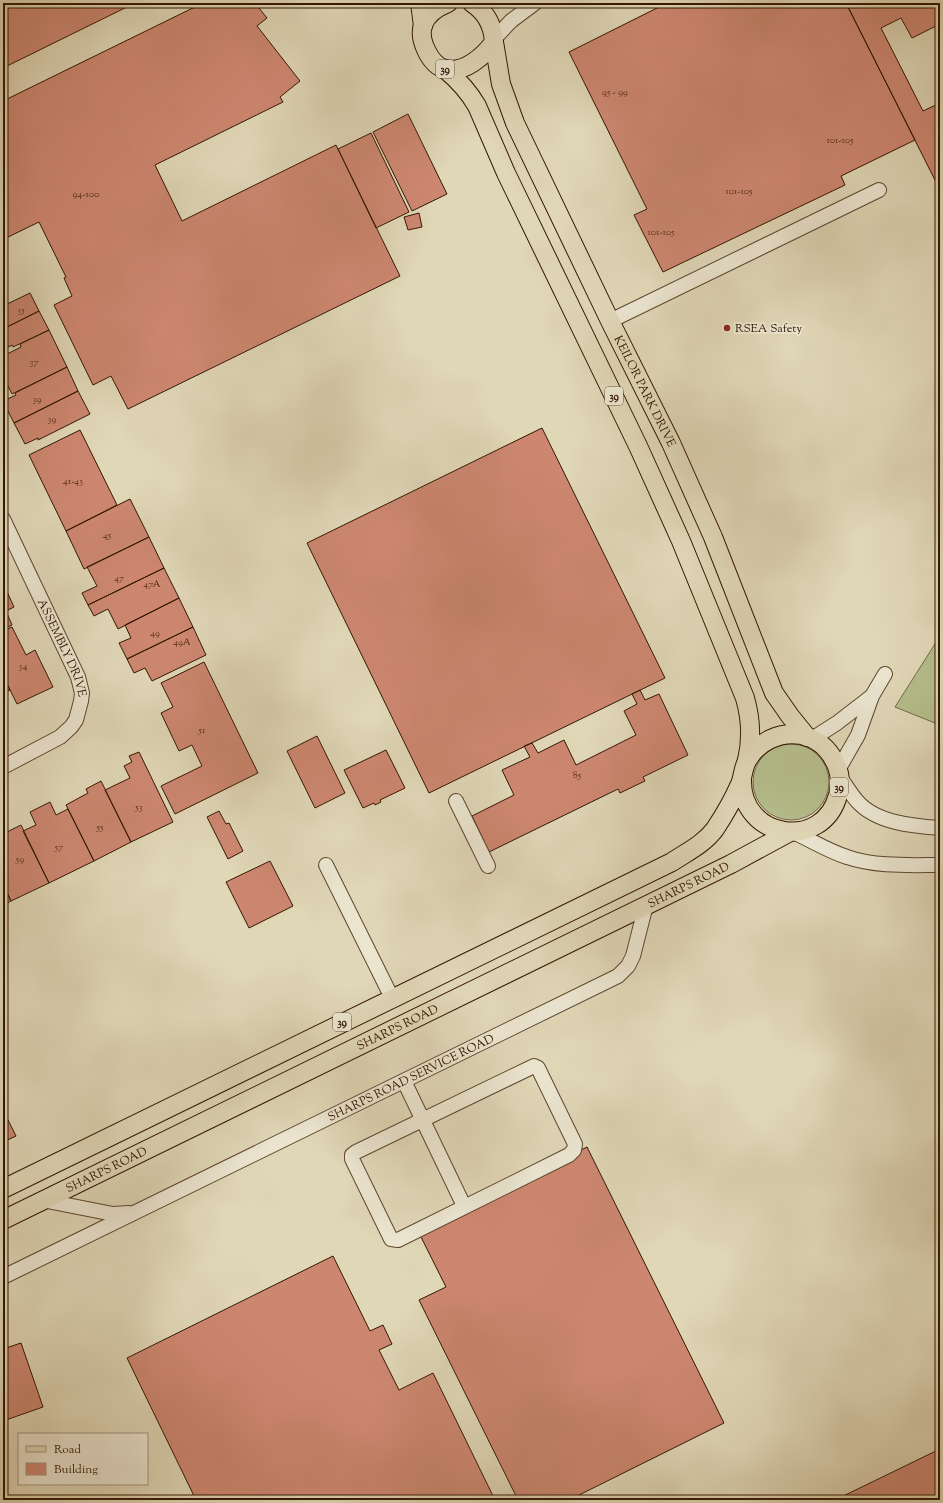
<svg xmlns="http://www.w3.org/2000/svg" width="943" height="1503" font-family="'Sorts Mill Goudy',serif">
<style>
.green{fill:#b5bd8c;stroke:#746a46}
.building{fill:#cd8771;stroke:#331600}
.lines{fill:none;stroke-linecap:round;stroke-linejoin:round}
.minor-casing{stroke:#5e462e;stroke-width:16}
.major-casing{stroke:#331600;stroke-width:20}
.minor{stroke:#ebe5d0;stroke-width:14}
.major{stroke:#e0d7b7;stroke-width:18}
.poi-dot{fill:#8f2418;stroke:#ebe5d0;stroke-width:1.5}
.labels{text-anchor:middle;stroke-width:4;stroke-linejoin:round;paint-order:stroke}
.number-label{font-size:10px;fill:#5a321c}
.shield{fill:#ebe5d0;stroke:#6a543e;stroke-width:1}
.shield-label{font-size:11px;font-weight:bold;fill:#331600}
.poi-label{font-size:12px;fill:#331600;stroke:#ebe5d0;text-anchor:start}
.street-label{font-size:12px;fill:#331600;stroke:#ebe5d0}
</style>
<rect width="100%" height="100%" fill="#e0d7b7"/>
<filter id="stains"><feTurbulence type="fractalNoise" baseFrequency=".005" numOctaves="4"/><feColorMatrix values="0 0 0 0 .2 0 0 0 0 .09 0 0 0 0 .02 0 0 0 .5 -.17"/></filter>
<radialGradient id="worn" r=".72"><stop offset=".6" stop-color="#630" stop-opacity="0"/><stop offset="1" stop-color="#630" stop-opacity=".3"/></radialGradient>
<!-- green -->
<path class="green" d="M940 636V714L935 723 895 707Z
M753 782a38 38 0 1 1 76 0a38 38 0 1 1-76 0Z"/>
<!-- building -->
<path class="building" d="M3 3H135L3 68Z
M203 3H255L267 18 257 26 300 81 280 97 283 102 155 165 182 221 336 145 400 276 128 409 111 376 93 385 54 305 72 296 64 278 66 277 39 222 4 239 3 238V101Z
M667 3H846L915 140 841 176 845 185 663 272 634 215 647 209 569 52Z
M846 3H940V24L912 38 901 18 881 28 923 111 940 103V190Z
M408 114 447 194 412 211 373 132Z
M371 133 409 212 376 228 338 149Z
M419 213 422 227 408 230 404 217Z
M30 293 39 311 3 329V306Z
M39 311 49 330 13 347 12 345 3 350V329Z
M49 330 67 367 12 394 3 376V356L21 347 20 344Z
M67 367 78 391 14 423 3 401 16 395 15 393Z
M78 391 90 414 38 440V438L25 444 14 423Z
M542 428 665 678 429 793 307 543Z
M80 430 117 505 66 531 29 455Z
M130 499 149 537 84 569 66 531Z
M149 537 164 568 88 605 82 593 97 586 87 567Z
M164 568 179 598 118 629 108 609 94 616 88 605Z
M3 583 14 607 6 611 12 625 3 629Z
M179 598 193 627 127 659 119 643 131 638 125 625Z
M12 627 26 655 35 650 53 687 17 704 3 676V631Z
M193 627 206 655 152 681 145 668 134 673 127 659Z
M204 662 258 773 175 814 161 786 202 766 192 745 179 751 161 713 173 707 161 683Z
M3 676 10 690 3 693Z
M640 690 645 700 659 694 688 755 643 777 645 781 620 793 618 789 489 852 472 816 514 795 502 770 530 757 524 746 532 743 538 753 564 740 576 765 636 735 624 711 637 704 632 694Z
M317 736 345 793 315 808 287 751Z
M386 750 405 788 380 800 381 802 375 805 374 803 363 808 344 770Z
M139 752 173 822 131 842 105 790 130 778 124 766 132 762 129 756Z
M101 781 131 842 94 861 66 805 88 793 86 789Z
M50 802 56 815 68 809 94 861 49 883 23 831 36 825 30 812Z
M219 811 226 824 229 823 243 851 228 859 207 817Z
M21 825 49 883 11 901 3 884V834Z
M270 861 293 906 249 928 226 882Z
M3 884 11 901 3 905Z
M3 1110 16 1136 3 1142Z
M587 1147 724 1423 569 1500H518L419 1300 446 1287 418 1231Z
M333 1256 370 1331 383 1325 392 1344 379 1350 399 1390 433 1373 495 1500H196L127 1358Z
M21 1343 43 1407 3 1421V1349Z
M940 1449V1500H835Z"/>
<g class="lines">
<!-- minor casing -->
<g class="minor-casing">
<g id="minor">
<path d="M494 39 511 21 535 3"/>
<path d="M610 321 879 190"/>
<path id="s1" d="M3 519 78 677 82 693 81 701 76 720 71 727 60 737 3 767"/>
<path d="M812 739 837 723 872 696"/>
<path d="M838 770 858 735 872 696 885 674"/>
<path d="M839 776C845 784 850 793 857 801 876 823 913 826 940 828"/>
<path d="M456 801 488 866"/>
<path d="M793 832C811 840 828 851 847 857 876 867 910 865 940 865"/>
<path d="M326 865 392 998"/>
<path d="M534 1066 538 1068 575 1144 574 1150 569 1155 398 1240 391 1239 352 1159V1155L356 1152Z"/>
<path d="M404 1081 464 1206"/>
<path d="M42 1200 113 1214 129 1213"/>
<path id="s2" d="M3 1277 618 976 628 966 633 956 646 905"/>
</g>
</g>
<!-- major casing -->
<g class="major-casing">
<g id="major">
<path d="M420 3 423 26"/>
<path d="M448 3C438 7 427 14 423 25 418 39 430 65 445 69 464 74 484 56 494 42 493 26 486 12 472 3"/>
<path id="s3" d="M494 42 501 84 515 123 610 321 671 443 713 537 774 693 790 716 807 737"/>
<path d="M445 69C458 80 469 92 477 106L506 173 638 446 681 541 745 698C751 719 752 739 747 760"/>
<path d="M3 1189 672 862C687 852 704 844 715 829 725 814 733 800 740 784 743 777 743 768 747 761 757 742 780 731 801 735 816 738 828 748 835 762 840 772 841 784 838 795 823 852 740 839 742 779"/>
<path id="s4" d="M3 1220 731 864 790 832"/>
</g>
</g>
<!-- minor -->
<use href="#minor" class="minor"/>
<!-- major -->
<use href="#major" class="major"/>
</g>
<!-- markers -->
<circle class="poi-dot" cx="727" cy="328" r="4"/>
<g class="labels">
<!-- number labels -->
<g class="number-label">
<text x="615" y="95">95 - 99</text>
<text x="840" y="143">101-105</text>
<text x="739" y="194">101-105</text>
<text x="86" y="197">94-100</text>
<text x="661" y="235">101-105</text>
<text x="21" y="313">35</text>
<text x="34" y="365">37</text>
<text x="37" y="402">39</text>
<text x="52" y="422">39</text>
<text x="73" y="484">41-43</text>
<text x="107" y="538">45</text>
<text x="119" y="581">47</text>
<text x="152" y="587">47A</text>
<text x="155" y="636">49</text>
<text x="182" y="645">49A</text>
<text x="23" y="669">34</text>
<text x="202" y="733">51</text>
<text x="577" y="778">85</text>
<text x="139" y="810">53</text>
<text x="100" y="830">55</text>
<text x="59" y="850">57</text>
<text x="20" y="862">59</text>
</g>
<!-- shield labels -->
<g class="shield">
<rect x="436" y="60" width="18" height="18" rx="3"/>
<rect x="605" y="387" width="18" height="18" rx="3"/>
<rect x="830" y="778" width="18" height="18" rx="3"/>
<rect x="333" y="1013" width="18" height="18" rx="3"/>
</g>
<g class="shield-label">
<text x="445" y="73">39</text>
<text x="614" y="400">39</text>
<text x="839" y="791">39</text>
<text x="342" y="1026">39</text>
</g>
<!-- poi labels -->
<g class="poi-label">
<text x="735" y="332">RSEA Safety</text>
</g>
<!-- street labels -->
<g class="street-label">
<text dy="4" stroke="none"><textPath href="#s3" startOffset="382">KEILOR PARK DRIVE</textPath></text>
<text dy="4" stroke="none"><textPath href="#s1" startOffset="142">ASSEMBLY DRIVE</textPath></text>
<text dy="4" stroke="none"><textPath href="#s4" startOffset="763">SHARPS ROAD</textPath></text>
<text dy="4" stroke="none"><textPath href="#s4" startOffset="439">SHARPS ROAD</textPath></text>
<text dy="4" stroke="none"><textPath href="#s2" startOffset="454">SHARPS ROAD SERVICE ROAD</textPath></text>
<text dy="4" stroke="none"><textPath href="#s4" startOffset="115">SHARPS ROAD</textPath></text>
</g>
</g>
<!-- margin -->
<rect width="943" height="1503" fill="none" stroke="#e0d7b7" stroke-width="16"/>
<rect x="4" y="4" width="935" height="1495" fill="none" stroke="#331600" stroke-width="2"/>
<rect x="8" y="8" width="927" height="1487" fill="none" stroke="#331600"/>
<!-- legend -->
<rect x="18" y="1433" width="130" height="52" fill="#ebe5d0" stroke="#a1927d"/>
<rect x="26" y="1446" width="20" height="6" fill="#e0d7b7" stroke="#a1927d"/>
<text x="54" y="1453" font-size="12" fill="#331600">Road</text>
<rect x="26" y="1463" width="20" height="12" fill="#cd8771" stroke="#a1927d"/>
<text x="54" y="1473" font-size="12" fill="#331600">Building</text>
<rect width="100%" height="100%" filter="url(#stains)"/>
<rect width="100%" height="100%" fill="url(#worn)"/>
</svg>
